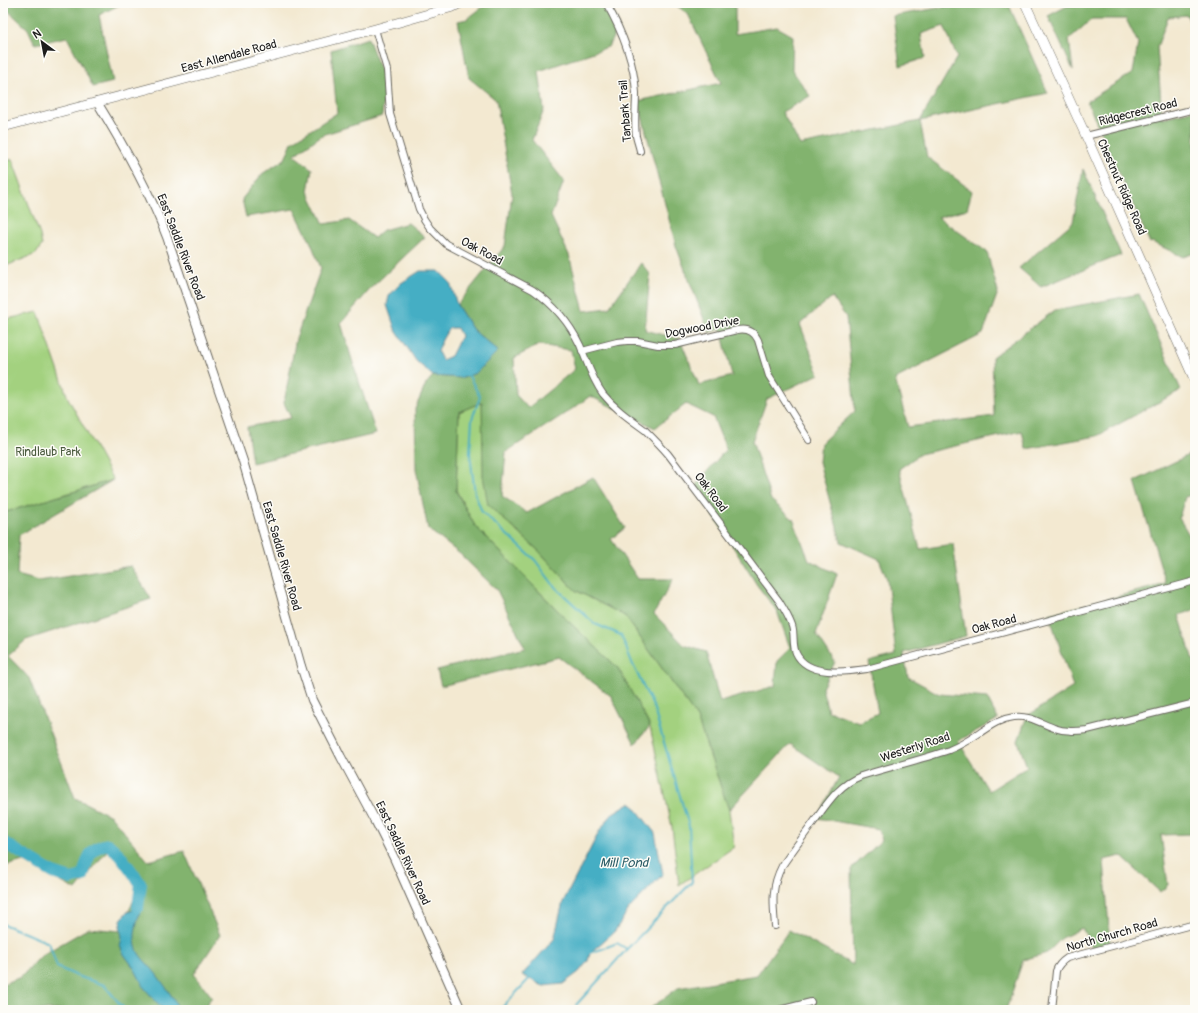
<svg xmlns="http://www.w3.org/2000/svg" width="1198" height="1013" font-family="Pangolin,sans-serif">
<style>
.green{fill:#a3d17f;stroke:#60764e}
.forest{fill:#82b36e;stroke:#4f6845;fill-rule:evenodd}
.water{fill:#45aec4;stroke:#306570;fill-rule:evenodd}
.lines{fill:none;stroke-linecap:round;stroke-linejoin:round}
.stream{stroke:#45aec4;stroke-width:2}
.river{stroke:#45aec4;stroke-width:12}
.minor-casing{stroke:#67645b;stroke-width:8}
.tertiary-casing{stroke:#67645b;stroke-width:10}
.secondary-casing{stroke:#67645b;stroke-width:10}
.minor{stroke:#fff;stroke-width:6}
.tertiary{stroke:#fff;stroke-width:8}
.secondary{stroke:#fff;stroke-width:9}
.labels{text-anchor:middle;stroke-width:3;stroke-linejoin:round;paint-order:stroke}
.street-label{font-size:12px;fill:#1c1c1c;stroke:#fdfcf7}
.park-label{font-size:12px;fill:#4b5b3f;stroke:#fdfcf7}
.water-label{font-size:13px;font-style:italic;fill:#2e5e68;stroke:#fdfcf7}
</style>
<rect width="100%" height="100%" fill="#fdfcf7"/>
<filter id="ink" filterUnits="userSpaceOnUse"><feTurbulence type="fractalNoise" baseFrequency=".025" numOctaves="2"/><feDisplacementMap in="SourceGraphic" scale="8" xChannelSelector="R" yChannelSelector="G"/><feConvolveMatrix kernelMatrix="1 2 1 2 8 2 1 2 1" color-interpolation-filters="sRGB"/></filter>
<filter id="wash" filterUnits="userSpaceOnUse"><feTurbulence type="fractalNoise" baseFrequency=".012" numOctaves="4" result="noise"/><feDisplacementMap in="SourceGraphic" scale="16" xChannelSelector="R" yChannelSelector="G"/><feGaussianBlur stdDeviation="0.9" result="paint"/><feColorMatrix in="noise" values="0 0 0 0 0 0 0 0 0 0 0 0 0 0 0 0 0 1.4 0 .05"/><feComposite in="paint" operator="in"/></filter>
<g filter="url(#wash)">
<rect width="100%" height="100%" fill="#f3e9d1"/>
<!-- green -->
<path class="green" d="M12 159 40 235 42 245 36 254 3 267V162Z
M38 312 68 398 113 480 3 513V320Z
M482 402 488 505 539 551 575 590 625 616 697 718 729 810 734 847 679 885 672 827 650 727 618 668 567 620 475 526 456 490 459 412Z"/>
<!-- forest -->
<path class="forest" d="M3 3H123L99 15 113 82 93 87 67 37 35 44 28 29 3 6Z
M488 3H608L619 25 608 47 539 71 544 110 532 140 564 181 551 216 569 255 584 311 609 308 641 263 650 274 645 330 680 339 699 385 732 376 721 329 709 332 676 246 638 101 721 83 688 14 673 3H735V34L777 27 793 36 792 70 810 96 782 112 800 145 920 121 957 57 944 26 921 34 925 58 900 66 893 16 955 5 957 3H1008L1048 93 920 121 927 157 972 191 967 209 938 217 987 252 998 292 983 334 895 379 908 427 994 416 992 357 1055 310 1139 294 1181 390 1097 436 1026 449 1022 431 920 454 899 469 920 549 953 544 966 636 904 653 908 677 939 694 987 698 998 719 958 741 989 791 1027 767 1018 741 1027 716 1073 687 1049 614 1166 584 1135 481 1195 452V494L1185 497 1179 518 1191 538 1195 540V610L1179 615 1193 660H1195V839L1192 834 1161 835 1168 885 1160 892 1121 856 1104 860 1110 944 1093 949 1082 928 1062 938 1047 953 1023 960 1007 1007 1003 1010H648L678 988 757 975 789 930 853 965 851 869 882 840 878 829 817 818 839 777 790 744 729 810 697 718 625 616 575 590 539 551 488 505 483 476 482 402 459 412 456 491 475 526 567 620 618 668 650 726 635 744 611 696 559 657 441 686 437 670 525 648 497 590 460 554 428 529 416 469 415 409 426 384 433 376 463 378 476 373 498 351 473 330 457 305 505 246 512 194 496 100 469 78 458 21 467 19ZM832 297 846 317 855 411 821 443 819 462 841 542 879 559 887 579 896 655 869 662 878 713 859 722 828 711 822 688 835 662 816 634 837 574 809 560 793 519 771 500 752 441 767 399 819 374 800 324ZM539 345 571 350 575 369 528 408 516 395 514 358ZM590 396 655 428 686 404 713 417 726 449 695 486 757 585 777 611 790 648 777 661 775 686 720 702 706 652 684 645 654 614 673 579H638L611 539 625 528 593 477 527 513 502 496 506 452 578 405Z
M1094 3H1195V35L1187 15 1168 17 1157 47 1162 118 1195 110V253L1183 257 1152 242 1150 243 1087 101 1133 73 1138 43 1126 19H1092L1069 39 1073 70 1048 16 1067 6Z
M368 38 385 82 382 116 322 135 294 155 312 169 308 191 324 224 349 220 374 238 383 230 408 223 425 237 372 287 341 323 353 363 376 434 252 463 247 427 291 418 284 403 296 338 321 268 311 243 294 209 246 217 242 199 262 174 285 159 292 142 337 113 331 50Z
M1083 169 1121 255 1041 287 1019 268 1073 222Z
M113 480 19 535 17 575 39 581 131 566 151 599 26 640 8 656 29 678 75 798 111 816 148 861 184 851 220 935 194 974 212 997 202 1010H3V984L21 977 42 955 89 928 120 931 139 888 109 848 76 890 23 861 3 867V513Z"/>
<!-- water -->
<path class="water" d="M420 271H439L450 282 457 305 473 330 498 351 476 373 463 378 433 376 416 361 395 329 387 305 389 296 401 283ZM449 328H457L461 336 451 356 442 360 438 352 442 340Z
M631 802 655 833 663 874 629 909 615 931 590 953 588 961 579 972 563 984 543 986 522 975 554 939 563 902 600 830 613 813Z
M135 891H143C143 896 143 901 141 906 139 917 134 929 135 940 136 957 148 962 157 975 165 986 174 998 179 1010H165L161 1007 145 989 134 968 123 953 120 946 122 938 120 926 121 920 126 913 133 910 136 906 138 898Z"/>
<g class="lines">
<!-- stream -->
<path class="stream" d="M469 376 480 397 472 419 470 454 475 494 482 512 535 560 555 587 595 624 621 635 633 665 653 706 689 826 692 882 627 949 617 943 602 949 589 953
M3 924 49 943 57 967 77 976 104 985 125 1010
M576 1005 627 949
M500 1010 529 979"/>
<!-- river -->
<path class="river" d="M3 842 53 873 71 879 83 876C87 860 89 847 108 844L120 855 141 884 138 907"/>
</g>
</g>
<g filter="url(#ink)">
<g class="lines">
<!-- minor casing -->
<g class="minor-casing">
<path id="minor" d="M606 3C622 31 634 60 636 93 636 107 634 122 636 136 637 141 639 146 640 151
M375 29 387 70 390 114 419 209 424 219 430 228 446 244 533 290C553 304 569 322 580 345 587 362 592 379 603 394 615 409 630 419 645 430 653 438 661 446 668 454L779 601C784 609 789 617 792 626 795 635 792 644 796 653 807 677 846 672 867 669L1195 581
M1086 136 1195 109
M582 351 617 342 627 341H638L658 345H675L737 330C747 328 754 331 758 340L769 376 809 440
M775 926C773 903 771 887 782 866 792 851 803 837 813 823 827 804 838 785 861 776 889 767 921 760 949 750 959 746 969 740 978 734 990 726 999 719 1014 717 1029 715 1040 723 1054 728 1065 732 1076 731 1087 730L1195 703
M779 1010 811 1002
M1052 1010 1056 971C1058 965 1061 962 1067 958L1195 924"/>
</g>
<!-- tertiary casing -->
<g class="tertiary-casing">
<path id="tertiary" d="M97 102C124 146 149 190 167 237L243 461 301 666 312 700 341 757 376 822 394 858 461 1010"/>
</g>
<!-- secondary casing -->
<g class="secondary-casing">
<path id="secondary" d="M1025 3 1086 136 1195 381
M3 127 375 29 453 7 461 3"/>
</g>
<!-- minor -->
<use href="#minor" class="minor"/>
<!-- tertiary -->
<use href="#tertiary" class="tertiary"/>
<!-- secondary -->
<use href="#secondary" class="secondary"/>
</g>
</g>
<g class="labels">
<!-- street labels -->
<g class="street-label">
<text transform="translate(229 56) rotate(-15)" y="4">East Allendale Road</text>
<text transform="translate(625 111) rotate(-94)" y="4">Tanbark Trail</text>
<text transform="translate(1138 112) rotate(-14)" y="4">Ridgecrest Road</text>
<text transform="translate(1122 187) rotate(66)" y="4">Chestnut Ridge Road</text>
<text transform="translate(181 247) rotate(69)" y="4">East Saddle River Road</text>
<text transform="translate(482 251) rotate(28)" y="4">Oak Road</text>
<text transform="translate(702 327) rotate(-11)" y="4">Dogwood Drive</text>
<text transform="translate(711 492) rotate(53)" y="4">Oak Road</text>
<text transform="translate(282 556) rotate(74)" y="4">East Saddle River Road</text>
<text transform="translate(994 624) rotate(-15)" y="4">Oak Road</text>
<text transform="translate(915 747) rotate(-18)" y="4">Westerly Road</text>
<text transform="translate(403 853) rotate(65)" y="4">East Saddle River Road</text>
<text transform="translate(1112 935) rotate(-16)" y="4">North Church Road</text>
</g>
<!-- park labels -->
<g class="park-label">
<text x="48" y="456">Rindlaub Park</text>
</g>
<!-- water labels -->
<g class="water-label">
<text x="624" y="867">Mill Pond</text>
</g>
</g>
<!-- margin -->
<rect width="1198" height="1013" fill="none" stroke="#fdfcf7" stroke-width="16"/>
<!-- north arrow -->
<g transform="translate(42 42) rotate(328)" stroke="#fdfcf7" stroke-width="3" paint-order="stroke">
<path d="M0-3L7 15L0 10L-7 15Z" fill="#1c1c1c"/>
<text y="-6" font-size="11" font-weight="bold" text-anchor="middle" fill="#1c1c1c">N</text>
</g>
</svg>
